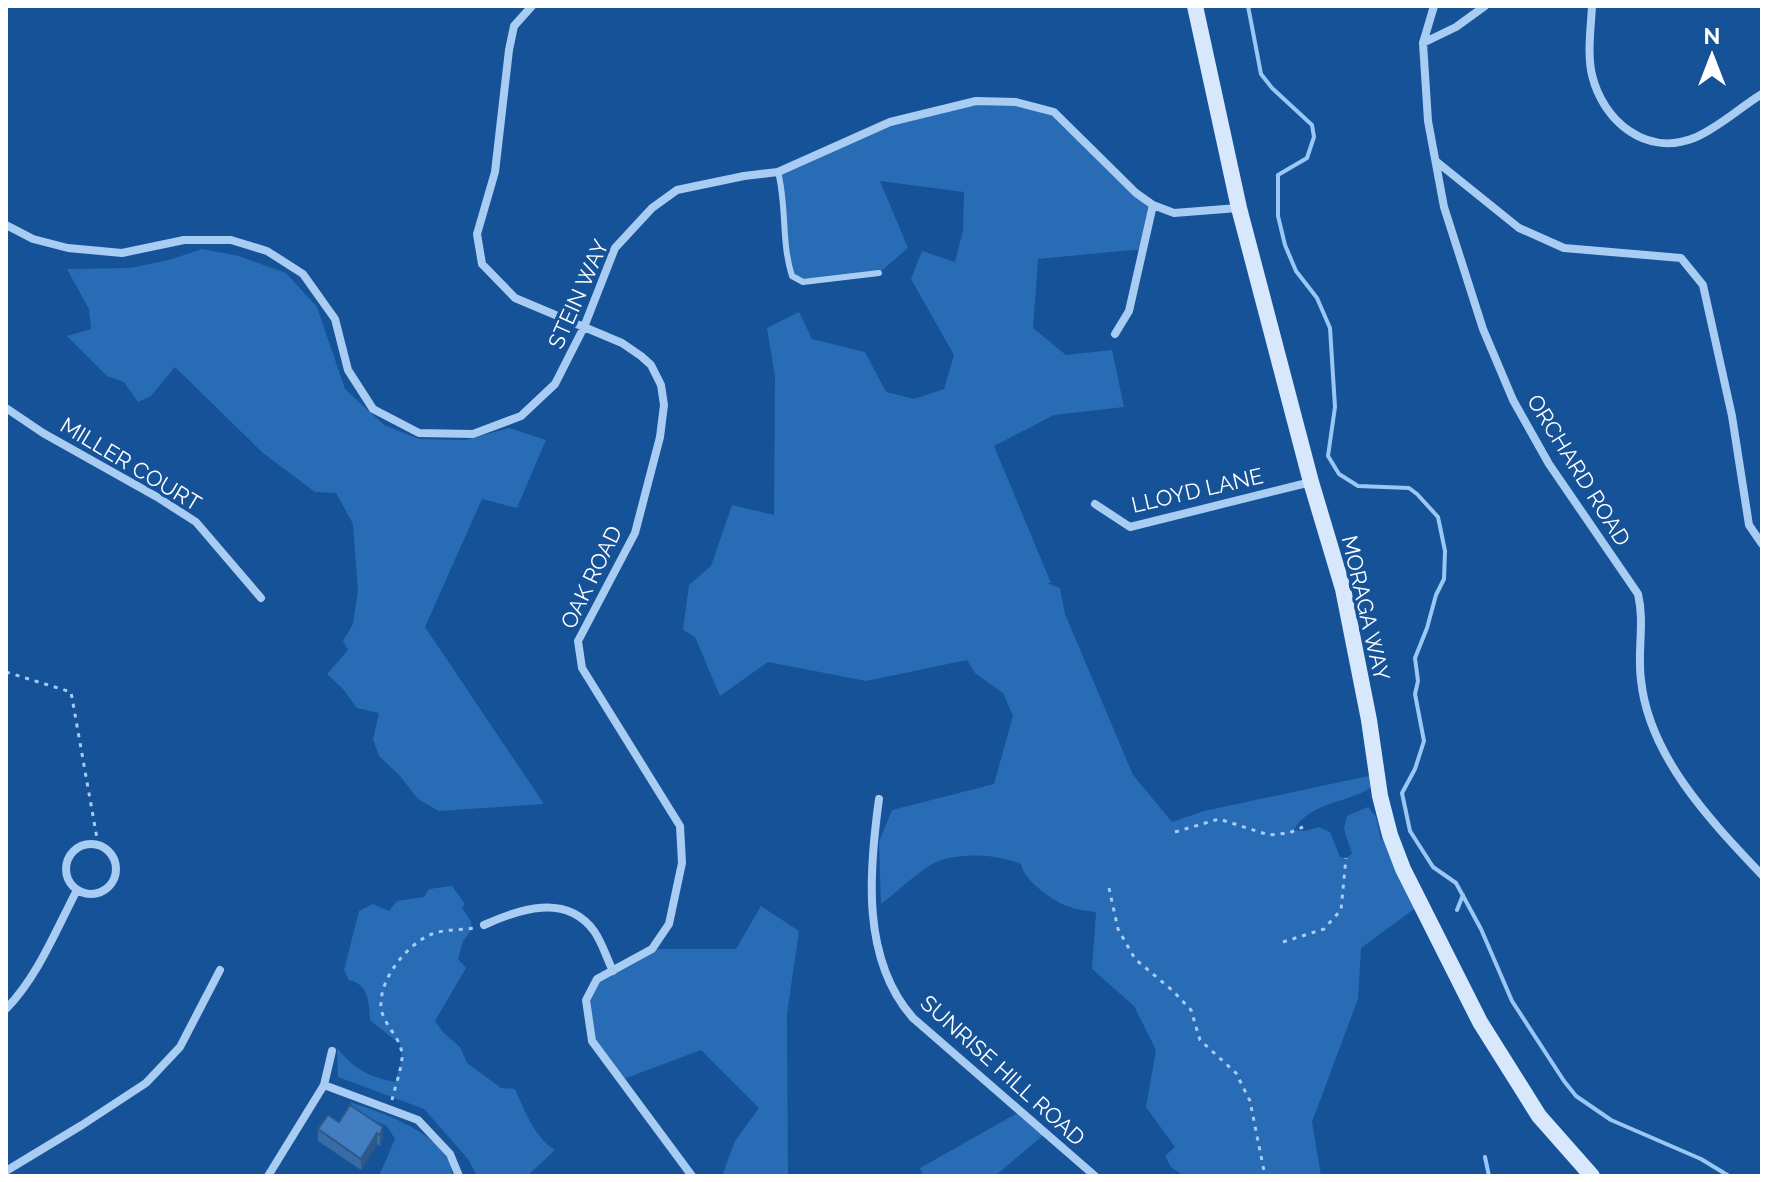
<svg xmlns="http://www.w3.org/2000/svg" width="1768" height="1182" font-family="Raleway,sans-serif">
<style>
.green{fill:#286cb6}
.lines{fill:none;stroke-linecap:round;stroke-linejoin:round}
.stream{stroke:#9ac7f5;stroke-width:4}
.path{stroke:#a8ccf2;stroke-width:3;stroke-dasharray:4 6;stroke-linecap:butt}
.service{stroke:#a8ccf2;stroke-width:6}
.minor{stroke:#a8ccf2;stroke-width:8}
.secondary{stroke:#d7e8fc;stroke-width:16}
.wall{fill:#396ca6}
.shaded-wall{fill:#2e5887}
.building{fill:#427ec1;stroke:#2e5887;stroke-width:2}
.labels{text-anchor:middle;stroke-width:7;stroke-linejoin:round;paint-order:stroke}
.street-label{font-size:22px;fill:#fff;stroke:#155298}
</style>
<rect width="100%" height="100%" fill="#155298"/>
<!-- green -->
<path class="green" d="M976 101 1016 102 1054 112 1153 205 1143 249 1038 259 1033 328 1066 355 1112 350 1124 407 1054 415 994 446 1051 583H1047L1060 588 1065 614 1133 775 1172 822 1204 811 1373 775 1370 788C1347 803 1308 803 1294 830L1305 831 1319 827 1330 832 1340 857 1346 858 1352 854 1344 829 1347 816 1368 807 1376 817 1381 840 1390 835 1421 904 1361 948 1358 999 1312 1122 1321 1176H1184L1171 1167 1165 1156 1175 1147 1146 1107 1156 1050 1134 1006 1092 969 1096 912C1088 911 1078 910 1070 907 1055 903 1023 880 1021 864 997 854 961 852 936 862 921 869 896 893 881 904L879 842 892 810 994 784 1013 716 1003 693 975 673 967 660 866 681 768 662 720 696 695 637 683 630 689 585 711 566 732 505 774 515 775 377 767 328 799 312 812 339 865 352 886 392 914 399 944 389 954 355 911 279 922 251 955 262 963 230 964 192 880 181 908 248 879 273 803 282 792 276 778 172 890 122Z
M202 249 239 256 286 273 317 307 345 389 384 425 419 439 466 440 509 428 546 440 517 508 482 499 425 627 544 804 439 811 418 799 400 776 379 756 373 739 379 713 357 708 343 689 327 674 348 650 343 641 353 624 358 590 353 524 336 493 315 492 263 453 175 367 151 396 138 402 124 382 107 376 67 336 91 329 89 309 67 269 130 268 169 260Z
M452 886 465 904 462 908 471 921 472 929 463 941 458 959 466 968 435 1021 444 1033 460 1047 467 1063 501 1088 515 1089C525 1111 534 1137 555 1150L527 1176H477L468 1159 424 1109 338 1077 337 1048C354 1069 369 1077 395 1082L402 1059 400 1044 370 1020C369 1002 369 985 349 980L344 970 359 911 373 904 389 911 397 901 424 897 429 889Z
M761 906 799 931 787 1014 788 1176H722L735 1141 759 1108 701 1050 621 1080 592 1041 586 1000 597 979 652 949H736Z
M350 1102C380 1112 453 1136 452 1176H379L395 1139 387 1126 355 1112Z
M1021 1111 1046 1133 995 1176H923L920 1168Z"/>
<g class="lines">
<!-- stream -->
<path class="stream" d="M1248 6 1261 74 1272 88 1312 125 1314 137 1307 158 1278 175V216L1285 245 1296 271 1317 298 1330 328 1335 407 1328 456 1339 474 1358 486 1409 488 1417 494 1438 517 1445 551 1444 579 1436 595 1427 628 1415 658 1418 681 1415 694 1424 741 1415 769 1402 793 1410 831 1433 867 1456 883 1481 929 1512 1001 1564 1081 1576 1096 1611 1120 1701 1159 1729 1176
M1457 910 1463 895
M1485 1157 1489 1176"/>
<!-- path -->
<path class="path" d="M6 672 71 692 98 844
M1175 832 1219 819 1269 835 1289 833 1303 827
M1109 888 1118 929 1135 959 1172 990 1191 1010 1200 1040 1236 1073 1250 1101 1265 1176
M1283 942 1324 929 1341 910 1346 858
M392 1100C395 1087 401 1071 402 1058 403 1038 383 1026 381 1007 379 979 407 944 432 934 445 929 461 930 475 928"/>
<!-- service -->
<path class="service" d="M778 172C787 206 781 242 792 276L803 282 879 273"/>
<!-- minor -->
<path class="minor" d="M532 6 514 26 509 50 495 172 477 234 482 264 515 298 622 343 641 356 651 365 661 385 664 405 660 437 635 533 578 641 582 668 680 826 682 863 669 924 652 949 597 979 586 1000 592 1041 692 1176
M1434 6 1423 43 1428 121 1444 207 1483 329 1513 400 1549 464 1638 594C1645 623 1637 650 1641 680 1649 757 1711 821 1762 875
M1592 6C1591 27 1587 54 1592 75 1603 121 1646 157 1694 138 1718 128 1739 108 1762 94
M1423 43 1456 27 1485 6
M1437 162 1519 228 1564 248 1681 258 1703 285 1732 416 1749 525 1762 544
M6 225 33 239 68 248 122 253 184 240H231L267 251 303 274 335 319 348 370 373 409 419 433 473 434 521 416 555 384 584 327 615 248 652 208 677 190 744 176 778 172 890 122 976 101 1016 102 1054 112 1136 193 1153 205 1174 213 1238 208
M1115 334 1129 311 1153 205
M6 408 43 433 157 497 196 522 261 598
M1095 504 1130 527 1311 482
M879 799C869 871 861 959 913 1018L1095 1176
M66 869a25 25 0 1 1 50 0a25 25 0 1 1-50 0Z
M484 925C519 909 566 893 594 931 602 942 607 959 613 971
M6 1009C38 976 56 930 77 890
M324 1085 418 1120 450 1154 459 1176
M6 1171 82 1125 146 1083 180 1047 220 970
M268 1176 324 1085 332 1051"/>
<!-- secondary -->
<path class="secondary" d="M1195 6 1239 208 1311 482 1343 589 1369 720 1380 796 1390 835 1403 869 1480 1022 1539 1116 1592 1176"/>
</g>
<!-- wall -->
<path class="wall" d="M350 1105 383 1138 380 1146 377 1144 361 1170 318 1141V1129L339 1122Z"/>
<!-- shaded-wall -->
<path class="shaded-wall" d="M383 1127V1138L380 1146V1135Z
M377 1133V1144L361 1170V1159Z"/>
<!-- building -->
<path class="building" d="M350 1105 383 1127 380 1135 377 1133 361 1159 318 1129 328 1115 339 1122Z"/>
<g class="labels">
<!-- street labels -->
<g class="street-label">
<text transform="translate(578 294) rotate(-66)" y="8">STEIN WAY</text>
<text transform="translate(131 464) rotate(31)" y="8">MILLER COURT</text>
<text transform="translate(1579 470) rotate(58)" y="8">ORCHARD ROAD</text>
<text transform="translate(1197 490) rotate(-13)" y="8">LLOYD LANE</text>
<text transform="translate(591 577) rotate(-64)" y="8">OAK ROAD</text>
<text transform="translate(1366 608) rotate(77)" y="8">MORAGA WAY</text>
<text transform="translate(1003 1070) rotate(42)" y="8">SUNRISE HILL ROAD</text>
</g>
</g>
<!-- border -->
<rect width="1768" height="1182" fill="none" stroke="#ffffff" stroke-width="16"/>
<!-- north arrow -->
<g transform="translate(1712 56)" stroke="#155298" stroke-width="6" paint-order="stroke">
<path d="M0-6L14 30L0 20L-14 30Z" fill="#ffffff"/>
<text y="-12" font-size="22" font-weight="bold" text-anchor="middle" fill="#ffffff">N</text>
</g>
</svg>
